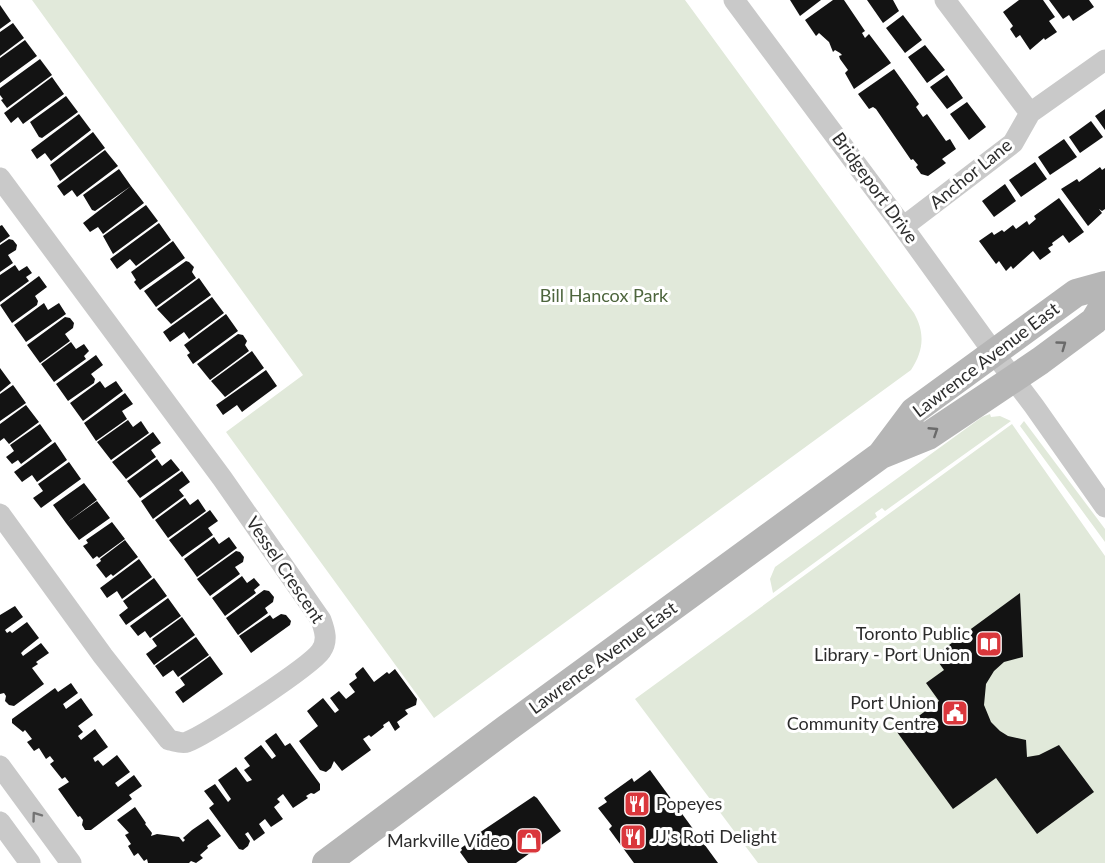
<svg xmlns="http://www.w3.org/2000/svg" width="1105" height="863" font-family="Lato,sans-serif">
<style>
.green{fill:#e1e9da}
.building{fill:#131313}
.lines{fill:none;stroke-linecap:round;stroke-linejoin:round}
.street{stroke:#c9c9c9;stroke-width:21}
.secondary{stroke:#b6b6b6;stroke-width:28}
.oneway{stroke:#6a6a6a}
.oneway2{stroke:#737373}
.labels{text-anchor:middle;stroke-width:6;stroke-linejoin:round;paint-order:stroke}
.street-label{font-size:18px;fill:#2c2c2c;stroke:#fff}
.park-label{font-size:18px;fill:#4d653d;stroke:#fff}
.poi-label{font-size:18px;fill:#2c2c2c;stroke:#fff;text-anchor:end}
</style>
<rect width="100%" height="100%" fill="#fff"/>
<!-- green -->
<path class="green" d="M32 0H685L914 313C925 333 924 350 911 370L434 718 226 432 303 375Z
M990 414 991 417 1000 416 1011 421 885 511 882 508 875 513 877 517 773 593 770 579 775 567 982 417Z
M1024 421 1105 529V542L1020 426Z
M1012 424 1105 556V863H758L635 699Z"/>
<!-- building -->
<path class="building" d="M790 0H821L800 16Z
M833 0H844L865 31 862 33 865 38 869 34 891 63 854 89 845 73 848 70 840 59 839 56 842 55 840 53 835 50 833 52 829 42 819 33 816 36 805 20Z
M867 0H893L899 11 883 23Z
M1019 0H1043L1055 17 1049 21 1057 32 1045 40 1044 38 1030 50 1020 35 1016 38 1010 29 1013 26 1003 12Z
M1049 0H1089L1094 7 1073 21 1069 15 1063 19Z
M0 5 11 21 0 29Z
M903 15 922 40 905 53 886 28Z
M13 23 24 38 0 56V32Z
M25 40 37 56 0 83V58Z
M925 45 945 70 927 83 908 57Z
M40 59 52 75 7 108 1 100 3 99 0 95V88Z
M894 69 919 104 916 107 923 117 927 114 946 141 950 139 956 149 942 159 946 163 928 176 921 174 916 167 918 165 913 159 911 160 876 109 873 107 869 109 858 94Z
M947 75 963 98 947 109 930 87Z
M52 77 64 94 23 124 18 117 11 123 4 113Z
M66 96 78 112 42 138 39 137 30 122Z
M967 102 986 127 969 140 950 114Z
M1105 109V130L1095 116Z
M79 114 91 130 51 161 45 153 37 159 31 150Z
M1091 121 1103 137 1080 153 1069 137Z
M93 132 105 148 60 181 50 165Z
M1064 139 1077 157 1050 175 1038 157Z
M105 150 118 166 77 197 72 190 64 196 57 186Z
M1035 162 1047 179 1021 197 1009 180Z
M1100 167 1102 170 1105 168V209L1102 211 1099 209 1102 213 1088 226 1061 189 1077 179 1079 182Z
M119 169 131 186 95 211 92 210 83 195Z
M1005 184 1016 201 994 217 982 201Z
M131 186 144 203 103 234 98 227 90 232 83 223Z
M1059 198 1084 232 1069 243 1063 235 1052 243 1053 245 1048 248 1051 252 1040 260 1033 251 1013 269 1011 266 1006 271 999 261 996 264 979 241 992 232 994 235 1002 230 1004 232 1013 225 1016 229 1027 221 1029 225 1036 219 1034 216Z
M146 205 158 221 113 254 103 236Z
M159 223 171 240 136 266 130 259 117 269 110 259Z
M2 225 10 236 0 243V226Z
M9 239 13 240 17 245 16 250 8 255 13 263 0 272V245Z
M173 241 185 258 140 290 134 282 136 280 131 272Z
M186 261 189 262 194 267 192 272 196 278 156 307 144 291Z
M15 265 19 271 27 266 32 273 26 277 29 281 0 302V275Z
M39 276 47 287 35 296 38 301 37 305 12 323 0 305Z
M199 278 211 295 171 324 157 309Z
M212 297 224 313 189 339 184 332 170 342 163 332Z
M44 303 48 310 59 303 66 314 26 342 14 325Z
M226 314 238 331 193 364 187 355 190 353 184 345Z
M65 317 70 318 74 323 73 328 65 334 70 341 40 363 27 345Z
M238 334 243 335 247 341 245 345 249 351 210 380 197 364Z
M71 342 76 349 84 344 89 351 84 356 86 359 54 382 41 364Z
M252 351 264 368 225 397 211 381Z
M96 355 103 365 91 374 95 379 94 383 68 401 56 384Z
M0 368 11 383 0 392Z
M266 370 277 386 242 412 237 405 223 415 216 405Z
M100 381 105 388 116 381 123 391 83 421 70 403Z
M13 385 26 403 0 421V394Z
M125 393 133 404 122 411 127 419 96 441 84 423Z
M26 405 39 422 9 444 4 438 0 441V424Z
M128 420 133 427 141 421 149 433 111 460 97 442Z
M40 424 52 441 21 464 18 460 12 464 6 457 14 451 10 445Z
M153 432 161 443 151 450 156 457 126 479 112 462Z
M55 442 67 460 37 482 32 475 22 482 14 472Z
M157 459 162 466 171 459 180 470 140 498 127 481Z
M69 462 81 479 41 508 33 498 43 491 38 484Z
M182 471 190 482 179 490 184 496 153 519 141 501Z
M84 483 97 500 66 523 53 505Z
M185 498 190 505 198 499 206 511 168 538 155 520Z
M97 501 110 518 79 540 66 523Z
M210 510 218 521 208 528 213 535 182 557 169 540Z
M112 522 125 539 99 558 97 556 93 559 83 546 88 543 86 540Z
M214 537 219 544 229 537 237 548 197 577 184 559Z
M125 540 138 557 113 576 111 574 106 578 96 565 101 561 100 559Z
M236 551 240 552 244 557 243 562 235 567 240 574 210 596 197 579Z
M139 559 152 577 122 599 117 591 107 598 100 588Z
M242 576 247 583 254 578 260 585 254 590 256 593 225 616 212 598Z
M154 578 167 596 126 625 119 615 128 608 123 601Z
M264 590 269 591 274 597 273 602 265 608 268 613 238 635 226 618Z
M1020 593 1023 657 1004 662 994 671 986 684 984 705 991 722 1000 731 1008 736 1026 740 1027 757 1039 755 1059 745 1094 792 1037 834 996 778 953 809 897 732 939 701 926 683 944 670 934 656Z
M168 598 181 616 150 638 145 631 138 636 130 626Z
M15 606 23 617 5 630 7 633 10 631 12 633 27 622 39 638 24 650 21 653 23 656 41 643 49 653 36 662 38 664 32 668 44 684 14 706 9 705 5 701 6 696 4 693 0 694V615Z
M281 614 286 615 291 621 290 625 251 653 239 636 270 615 273 619Z
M182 617 195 635 154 665 146 654 157 646 152 639Z
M196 637 209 655 178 677 173 670 163 677 155 666Z
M210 656 223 674 183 703 175 692 185 685 180 678Z
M363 667 374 682 387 672 389 674 395 669 417 699 416 705 405 710 408 714 397 722 400 727 395 731 389 721 383 725 384 727 371 737 369 735 363 739 371 750 342 771 334 761 331 768 326 772 320 770 299 741 318 726 307 711 323 698 335 713 339 710 330 698 339 691 346 699 355 692 349 684 357 678 355 674Z
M71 683 78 693 63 704 66 709 81 698 93 715 78 726 83 732 78 736 81 740 95 729 108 747 93 758 95 762 98 760 103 766 117 755 130 772 115 783 118 787 134 775 142 786 129 795 132 799 91 830H85L82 825 83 820 80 816 78 817 58 789 69 782 65 777 62 779 50 764 54 761 50 756 46 759 39 748 34 751 27 742 32 739 25 730 23 732 12 723V719L55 688 58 692Z
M276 733 285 746 290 743 320 784V790L314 794 311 793 306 796 308 798 293 808 283 794 277 799 280 802 274 807 283 819 271 827 265 819 259 824 265 833 254 841 248 832 245 834 250 841 248 846 243 850 239 849 209 808 214 804 204 791 215 784 228 802 231 799 218 780 236 767 247 782 252 780 244 770 250 766 244 758 261 745 272 759 276 756 265 741Z
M650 770 718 863H634L609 829 612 826 598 808 607 802 604 798 632 778 634 782Z
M534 796 537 798 561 831 516 863H468L460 852 462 850 461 848 474 839 473 837Z
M135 807 146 823 145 824 152 833 151 836 157 834 179 837 183 842 185 840 183 838 192 830 208 819 221 836 207 846 208 848 200 855 203 858 196 863 191 861 189 863H148L147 859 144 861 138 853 134 856 128 846 131 844 125 835 129 833 117 820Z"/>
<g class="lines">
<!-- street -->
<path class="street" d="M734 0 903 227 994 353 1034 406 1105 507
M945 0 1030 113 1105 60
M0 178 222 478 321 620C325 631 328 641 321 651 311 666 206 735 187 742 182 744 175 741 169 740L103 656 0 514
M903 227 1013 143 1030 113
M0 766 71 863
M0 822 30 863"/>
<!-- secondary -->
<path class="secondary" d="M881 455 914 411 1076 293 1105 285
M326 863 507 728 881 455 928 436 1040 361 1094 321 1105 303"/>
</g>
<!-- one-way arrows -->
<defs><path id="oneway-chevron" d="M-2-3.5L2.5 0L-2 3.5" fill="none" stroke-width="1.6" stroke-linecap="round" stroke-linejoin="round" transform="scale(1.5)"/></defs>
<g class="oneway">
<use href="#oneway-chevron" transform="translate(1062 345) rotate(-36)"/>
<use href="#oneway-chevron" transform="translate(934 431) rotate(-33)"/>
</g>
<use class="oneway2" href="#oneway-chevron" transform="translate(36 816) rotate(-126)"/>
<!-- icons -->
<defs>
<g id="library-square" transform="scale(1.35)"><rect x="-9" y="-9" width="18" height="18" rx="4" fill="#da373c" stroke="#fff"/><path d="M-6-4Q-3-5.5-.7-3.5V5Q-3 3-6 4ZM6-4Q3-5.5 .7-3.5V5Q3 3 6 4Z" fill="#fff"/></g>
<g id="civic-square" transform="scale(1.35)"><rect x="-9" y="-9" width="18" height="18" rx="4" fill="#da373c" stroke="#fff"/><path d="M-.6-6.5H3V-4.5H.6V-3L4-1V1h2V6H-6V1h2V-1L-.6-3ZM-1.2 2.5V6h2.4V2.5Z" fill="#fff"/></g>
<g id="restaurant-square" transform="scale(1.35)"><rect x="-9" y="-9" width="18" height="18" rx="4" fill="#da373c" stroke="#fff"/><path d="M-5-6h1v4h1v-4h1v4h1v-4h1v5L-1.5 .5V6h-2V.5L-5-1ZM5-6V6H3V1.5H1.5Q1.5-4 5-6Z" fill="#fff"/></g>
<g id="shop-square" transform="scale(1.35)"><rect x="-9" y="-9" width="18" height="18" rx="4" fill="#da373c" stroke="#fff"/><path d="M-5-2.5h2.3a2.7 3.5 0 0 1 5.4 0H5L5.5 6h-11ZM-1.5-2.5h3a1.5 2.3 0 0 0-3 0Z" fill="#fff"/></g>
</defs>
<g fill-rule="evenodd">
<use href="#library-square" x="989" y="644"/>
<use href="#civic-square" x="955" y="713"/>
<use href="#restaurant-square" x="637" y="804"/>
<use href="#restaurant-square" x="633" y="837"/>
<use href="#shop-square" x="529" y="841"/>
</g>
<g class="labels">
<!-- street labels -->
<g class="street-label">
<text transform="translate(971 174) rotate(-39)" y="6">Anchor Lane</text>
<text transform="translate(875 188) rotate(54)" y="6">Bridgeport Drive</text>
<text transform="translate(986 360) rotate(-37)" y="6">Lawrence Avenue East</text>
<text transform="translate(285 570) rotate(56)" y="6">Vessel Crescent</text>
<text transform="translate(603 658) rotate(-36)" y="6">Lawrence Avenue East</text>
</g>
<!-- park labels -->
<g class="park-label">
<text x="604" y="302">Bill Hancox Park</text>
</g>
<!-- poi labels -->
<g class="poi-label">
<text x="970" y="640">Toronto Public<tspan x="970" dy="21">Library - Port Union</tspan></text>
<text x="936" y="709">Port Union<tspan x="936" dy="21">Community Centre</tspan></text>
<text x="656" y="810" text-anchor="start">Popeyes</text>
<text x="652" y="843" text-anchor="start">JJ's Roti Delight</text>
<text x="510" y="847">Markville Video</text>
</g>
</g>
</svg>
